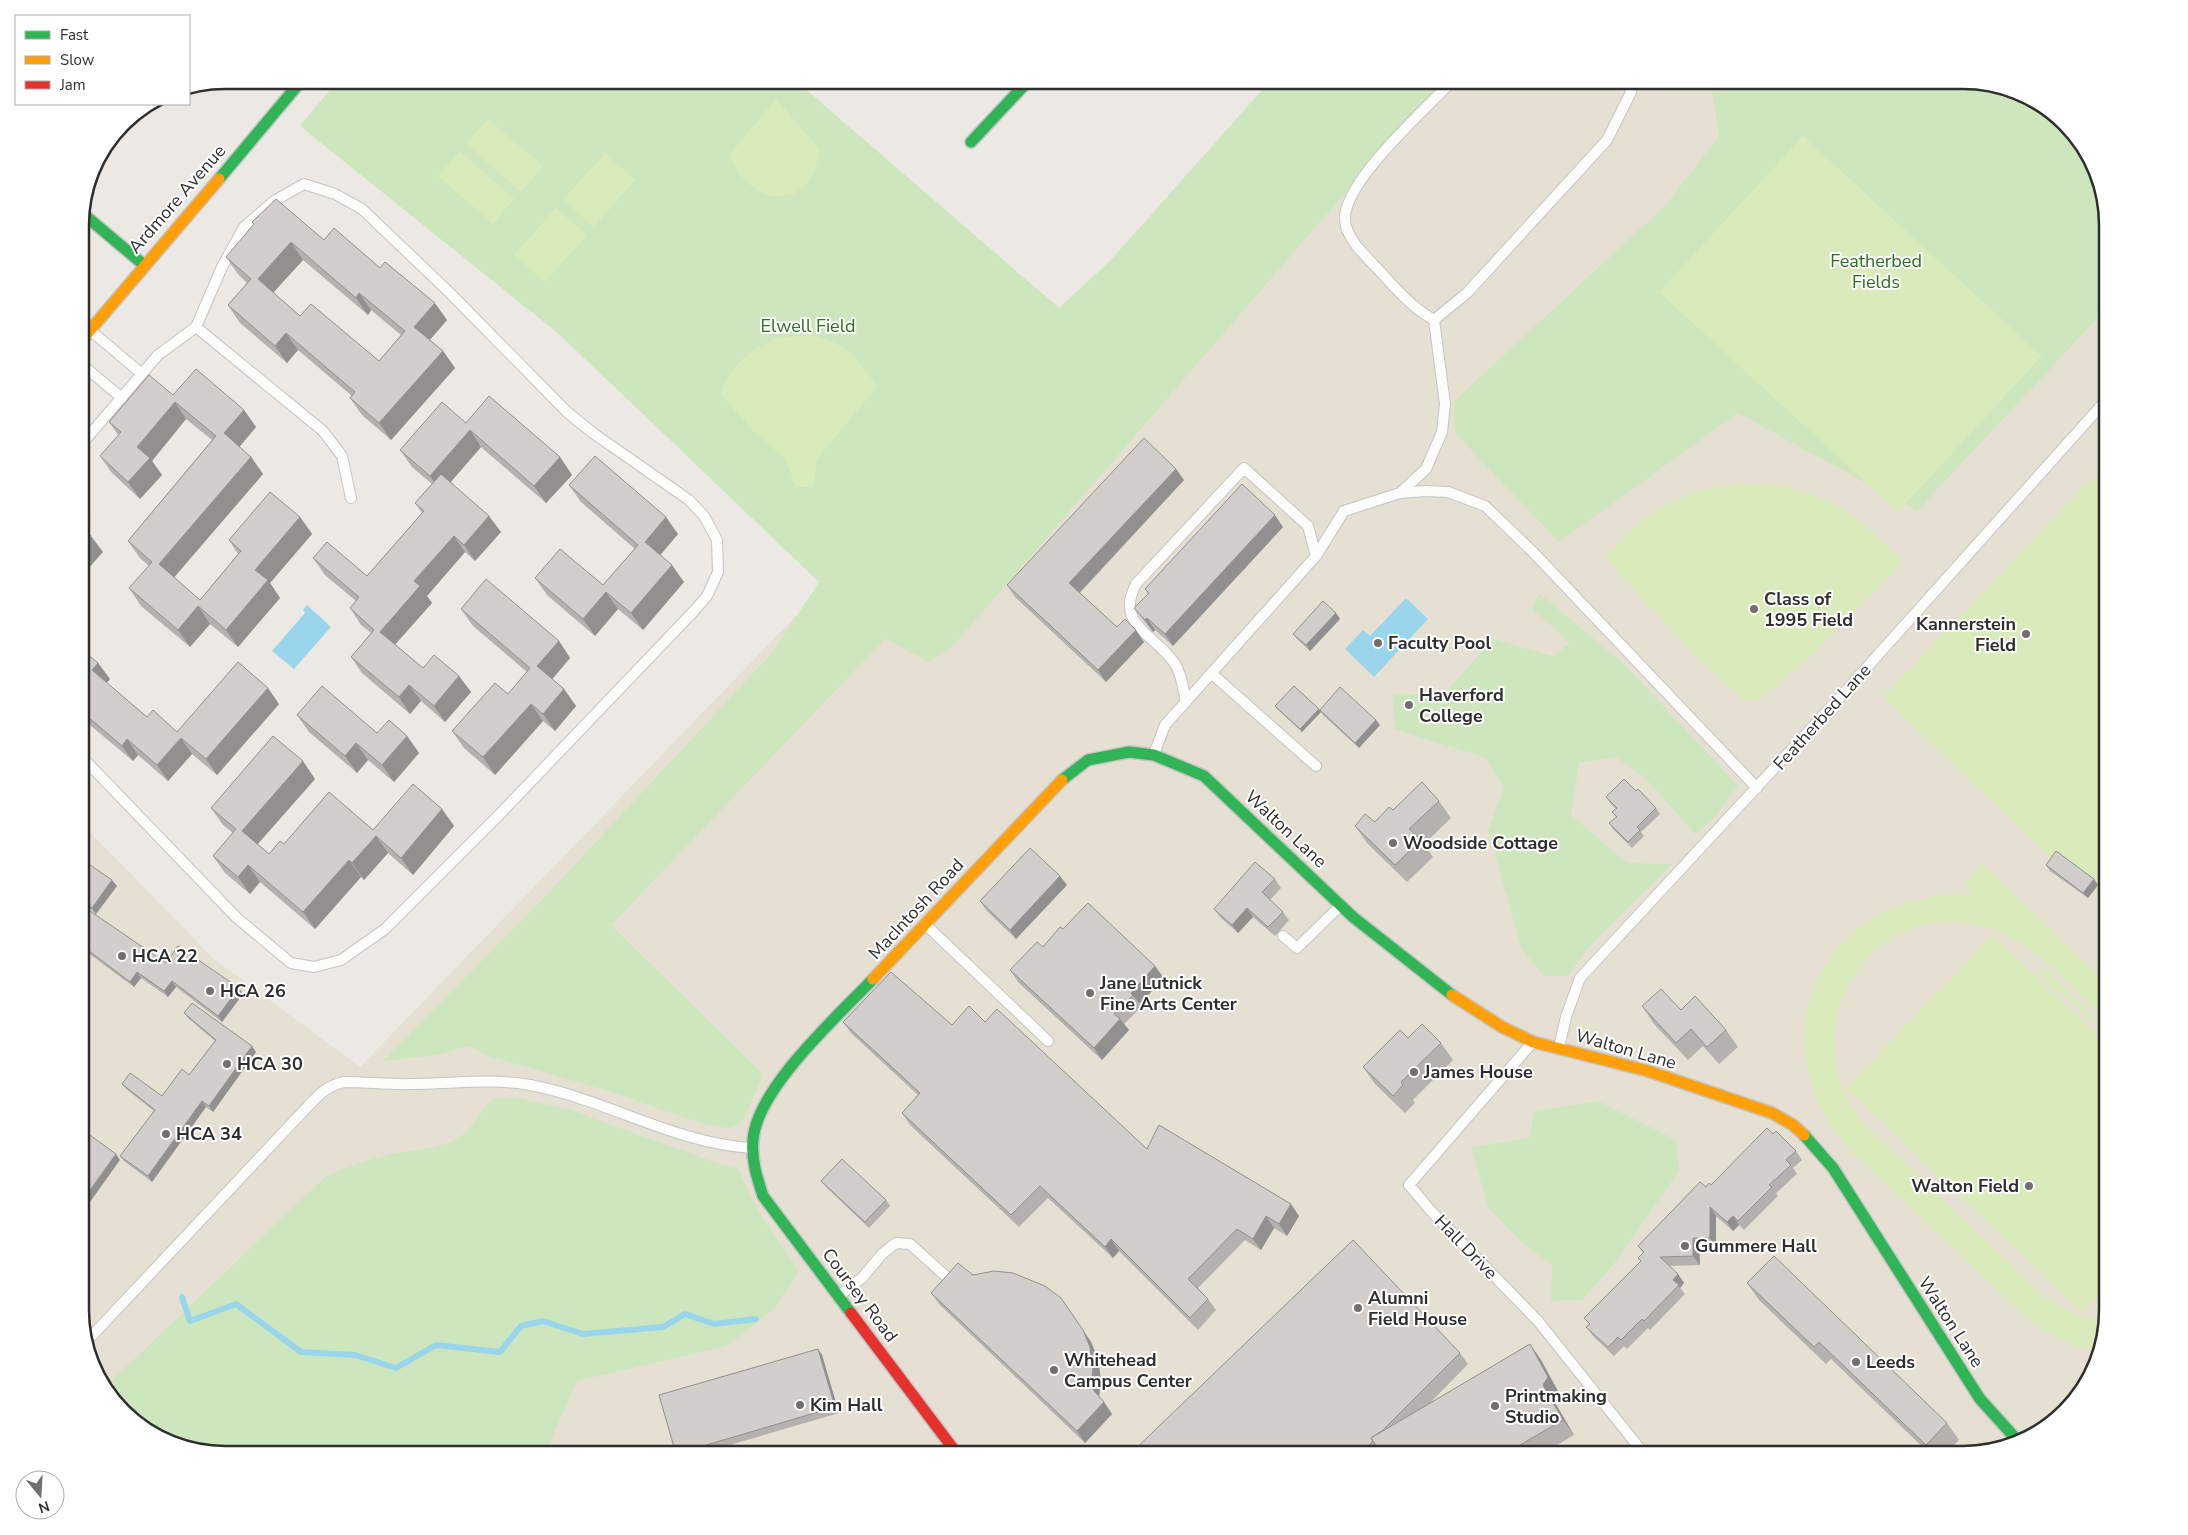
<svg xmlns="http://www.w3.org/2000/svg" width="2188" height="1535" font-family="'Nunito Sans',sans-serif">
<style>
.education{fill:#e6e0d3}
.green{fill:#cee6be}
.pitch{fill:#d9eabb}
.water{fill:#99d6ec}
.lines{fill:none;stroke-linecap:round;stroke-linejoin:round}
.stream{stroke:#99d6ec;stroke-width:6}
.lane-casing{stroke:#c5c4c5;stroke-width:12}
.fast-casing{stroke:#c5c4c5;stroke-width:14}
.slow-casing{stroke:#c5c4c5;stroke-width:14}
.jam-casing{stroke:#c5c4c5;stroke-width:14}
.lane{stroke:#fcfcfb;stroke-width:10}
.fast{stroke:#30b455;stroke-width:11}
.slow{stroke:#ff9f0a;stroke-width:11}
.jam{stroke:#e5322d;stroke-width:11}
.wall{fill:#b4b1af;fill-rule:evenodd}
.shaded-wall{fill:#92908e}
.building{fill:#d1cecb;stroke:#92908e;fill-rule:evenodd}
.poi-dot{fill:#706f6e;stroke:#fff;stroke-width:2}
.labels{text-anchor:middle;stroke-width:4;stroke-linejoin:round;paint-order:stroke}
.street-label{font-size:18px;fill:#2e2e2e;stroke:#fff}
.park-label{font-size:18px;fill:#2c6e1b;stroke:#fff}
.poi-label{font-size:18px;font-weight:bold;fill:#2e2e2e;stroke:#fff;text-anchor:start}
.rim{fill:none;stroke:#2e2e2e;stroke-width:2.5}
</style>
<rect width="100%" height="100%" fill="#ece8e4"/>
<!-- education -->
<path class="education" d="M1307 80H1963L2044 105 2089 153 2108 224V1311L2083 1391 2035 1436 1964 1455H225L144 1430 99 1382 80 1320V822L214 959 360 1067 823 588Z"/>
<!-- green -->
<path class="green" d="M338 80H795L1059 308 1110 261 1271 80H1455L1333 207 953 646 929 662 885 639 611 925 763 1074 743 1122 727 1128 703 1124 611 1092 486 1055 468 1046 436 1055 383 1061 538 904 772 653 819 582 560 335 300 126Z
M1710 80H1963L2044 105 2089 153 2108 224V307L1917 511 1738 413 1559 542 1455 433 1454 401 1665 206 1719 136Z
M1539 593 1625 665 1738 786 1714 818 1695 834 1646 779 1616 757 1579 763 1571 815 1627 863 1672 864 1589 947 1568 976H1544L1521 948 1488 830 1504 788 1486 758 1395 729 1392 693 1442 696 1493 639 1553 656 1570 643 1533 609Z
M519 1098 570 1110 720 1164 737 1167 761 1216 799 1271 775 1308 727 1346 577 1381 551 1440 549 1455H225L144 1430 104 1388 326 1176C347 1167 368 1160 391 1154 412 1149 442 1150 461 1136 474 1127 481 1109 493 1099Z
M1598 1101 1676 1140 1679 1171 1613 1265 1582 1300 1551 1301 1552 1265 1519 1240 1488 1207 1471 1148 1529 1138 1534 1111Z"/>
<!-- pitch -->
<path class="pitch" d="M776 99 820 150C817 161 814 178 805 186 775 212 739 185 730 154Z
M488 119 543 166 521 192 466 144Z
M1803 136 2042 356 1898 512 1659 292Z
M460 151 514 199 493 224 438 176Z
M605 153 635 180 594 227 563 200Z
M556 208 587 235 545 282 514 255Z
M812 335C848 345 857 356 877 387L817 459 813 487H796L785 458 756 434 721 395C726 371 753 345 777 339 788 336 800 336 812 335Z
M2091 479 2108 480V901L2056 863 1883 697Z
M1743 483C1815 483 1854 511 1903 561L1809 658 1760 699H1742L1697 658 1604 557C1617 545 1629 530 1643 519 1673 497 1706 487 1743 483Z
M1982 864 2108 985V1023C2075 991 2038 946 1994 930 1872 884 1778 1039 1872 1132L2047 1299 2075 1314 2104 1323 2096 1350 2068 1343 2031 1322 1856 1156C1749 1048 1819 886 1973 895L1963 885Z
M1992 935 2108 1045V1285L2082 1312 1846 1088Z
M2045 968 2108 1031V1036L2061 992 2059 994 2038 974Z"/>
<!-- water -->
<path class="water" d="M1406 598 1428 619 1374 677 1345 649 1363 630 1370 636Z
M307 605 331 627 294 669 272 651 305 613 303 610Z"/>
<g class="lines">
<!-- stream -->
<path class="stream" d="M182 1297 190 1321 236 1304 301 1352 355 1355 396 1368 436 1345 500 1352 521 1326 543 1321 583 1334 663 1327 685 1314 714 1324 756 1319"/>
<!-- lane casing -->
<g class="lane-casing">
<path id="lane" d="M1434 320C1411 307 1395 288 1378 269 1366 257 1345 237 1345 219 1344 181 1426 109 1453 80
M1434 320 1467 293 1607 140 1631 92 1627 80
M196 327 323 431 342 456 351 498
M91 331 142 374
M80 363 122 398
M80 446 158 355 196 327 222 267 244 227 274 201 304 184 335 194 362 209 450 293 567 412 593 433 689 500 704 516 717 540 718 572 707 596 694 611 498 816 385 929 341 960 314 967 291 963 237 918 80 755
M1400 493 1426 469 1442 432 1445 404 1434 320
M1211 673 1316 766
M1186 702C1183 690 1182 674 1175 664 1157 635 1114 626 1136 584L1244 468 1308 526 1316 556
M1154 754 1165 725 1316 556 1344 511 1400 493 1425 491 1448 492 1485 506 1532 551 1757 788
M926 925 1048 1041
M1283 936 1297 948 1340 906
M1532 1043 1409 1185 1431 1211 1538 1321 1645 1455
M1559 1047 1566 1017 1580 978 1843 694 2108 398
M840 1295 862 1278 882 1254 896 1243 910 1244 950 1280
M87 1341 311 1103C321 1092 330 1085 344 1082 367 1082 389 1085 412 1084 451 1084 491 1078 530 1085 605 1099 674 1143 751 1148"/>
</g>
<!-- fast casing -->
<g class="fast-casing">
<path id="fast" d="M971 142 1029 80
M219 179 302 80
M81 212 144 265
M1062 780 1088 760 1129 752 1154 755 1204 776 1353 917 1452 995
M1804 1135 1833 1168 1980 1399 2018 1441
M851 1313 763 1196C757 1178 751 1159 753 1140 757 1088 838 1016 873 979"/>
</g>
<!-- slow casing -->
<g class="slow-casing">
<path id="slow" d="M80 342 219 179
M873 979 1062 780
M1452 995 1502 1027 1533 1042 1648 1071 1772 1113 1793 1125 1804 1135"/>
</g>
<!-- jam casing -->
<g class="jam-casing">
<path id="jam" d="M851 1313 958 1455"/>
</g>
<!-- lane -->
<use href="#lane" class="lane"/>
<!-- fast -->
<use href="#fast" class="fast"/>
<!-- slow -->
<use href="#slow" class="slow"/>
<!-- jam -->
<use href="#jam" class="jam"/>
</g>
<!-- wall -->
<path class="wall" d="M252 222 324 240 380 268 447 320 430 340 443 351 455 368 391 440 362 415 350 398 352 396 298 350 287 363 240 323 228 305 247 283 238 274 226 257 254 225ZM303 260 368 315 371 310 401 335 379 361 300 316 273 293Z
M173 395 244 410 256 427 239 447 251 457 263 474 174 577 200 600 238 554 229 540 300 517 312 534 270 583 280 598 238 647 210 624 190 647 141 606 129 588 149 566 140 558 128 541 212 440 186 419 152 461 162 475 140 499 112 473 100 456 119 436 109 422Z
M466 423 560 457 572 475 546 503 481 447 451 482 501 532 475 561 465 552 427 596 432 603 395 644 423 668 459 676 471 692 445 722 421 701 410 714 362 673 351 657 371 633 361 625 350 608 356 601 325 575 313 558 367 576 422 513 415 503 432 484 412 467 400 450Z
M1176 469 1184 480 1080 593 1117 627 1144 642 1106 682 1015 597 1007 585Z
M569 485 678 534 660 555 684 582 643 630 618 609 595 636 547 595 535 578 603 585 635 549 581 502Z
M1283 527 1173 646 1155 630 1153 632 1143 620 1134 608 1148 594 1145 589Z
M461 609 559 641 570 658 552 679 564 689 576 706 555 731 543 721 495 775 464 748 452 731 508 694 527 672 473 626Z
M1336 613 1340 619 1310 651 1298 640 1293 634Z
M80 648 98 663 110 679 107 683 147 717 177 732 279 704 217 775 192 754 168 781 138 755 133 761 85 721 80 713Z
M1275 706 1319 709 1321 712 1302 732 1277 709Z
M1320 710 1376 720 1380 725 1359 748 1323 715Z
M297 715 377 733 407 736 419 753 394 782 368 760 357 773 309 732Z
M315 779 258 844 269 854 284 844 373 830 442 809 454 826 413 875 388 853 364 880 361 877 315 929 260 882 250 894 225 873 213 856 233 833 223 825 211 808Z
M1636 791 1656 808 1660 814 1641 832 1644 836 1632 848 1613 829 1609 823 1616 817 1612 812 1616 809 1610 803 1606 797Z
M1439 801 1451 818 1424 844 1433 857 1407 882 1367 843 1355 826 1375 822 1393 810Z
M80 858 117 886 96 914 80 902Z
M2046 865 2098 885 2088 898 2050 871Z
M1275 879 1281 888 1270 900 1283 912 1289 920 1275 936 1253 917 1238 933 1221 918 1214 909Z
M1067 885 1016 939 986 910 980 901Z
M80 925 166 963 243 994 222 1022 176 987 168 997 141 978 134 987 88 953 80 963Z
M1063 929 1164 978 1140 1004 1142 1006 1124 1024 1129 1030 1102 1060 1018 982 1010 970 1043 947Z
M1642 1006 1681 1010 1726 1030 1738 1047 1719 1064 1703 1046 1688 1060 1654 1024Z
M184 1013 256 1052 213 1112 206 1107 152 1182 124 1161 120 1156 154 1111 126 1089 122 1084 162 1096 189 1075 215 1041 189 1019Z
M843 1022 952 1025 985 1022 1147 1149 1299 1216 1287 1236 1274 1228 1261 1250 1245 1240 1198 1288 1208 1299 1216 1310 1198 1330 1119 1251 1113 1258 1048 1198 1019 1227 910 1125 902 1113 918 1095 851 1033Z
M1408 1038 1441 1043 1453 1060 1413 1100 1415 1103 1405 1113 1375 1084 1363 1067Z
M1773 1134 1796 1151 1802 1160 1793 1168 1797 1174 1776 1193 1778 1196 1744 1230 1739 1225 1733 1231 1716 1216V1247H1699L1700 1265 1669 1266 1678 1274 1684 1283 1680 1288 1685 1294 1650 1330 1648 1328 1627 1349 1624 1346 1614 1356 1593 1336 1586 1327 1589 1324 1584 1318 1641 1261 1638 1258 1643 1253 1638 1246 1706 1187 1711 1185Z
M821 1181 886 1200 890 1206 869 1228 826 1187Z
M973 1275 1061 1298 1091 1342 1098 1359 1101 1380 1099 1396 1104 1402 1112 1414 1085 1443 940 1305 931 1293Z
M1747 1283 1947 1423 1959 1440 1944 1455H1931L1831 1359 1826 1364 1759 1300Z
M818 1349 822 1355 839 1413 696 1455H677L676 1454Z
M1460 1353 1468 1364 1431 1402 1541 1360 1559 1393 1554 1401 1574 1435 1540 1455H1382L1381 1453 1378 1455H1129Z"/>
<!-- shaded-wall -->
<path class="shaded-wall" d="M291 242 303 260 270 296 258 279Z
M359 293 371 310 368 315 356 298Z
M435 303 447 320 426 344 414 327Z
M286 333 298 350 287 363 275 346Z
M443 351 455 368 391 440 379 423Z
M175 402 186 419 152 461 162 475 140 499 128 482 137 447Z
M244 410 256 427 236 451 224 433Z
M470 430 481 447 441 493 430 476Z
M251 457 263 474 171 581 159 564Z
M560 457 572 475 546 503 534 486Z
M1176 469 1184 480 1077 595 1069 583Z
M1275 515 1283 527 1173 646 1165 634Z
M489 516 501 532 475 561 464 545Z
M300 517 312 534 270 583 280 598 238 647 226 630 255 570Z
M666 517 678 534 657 559 645 542Z
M91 536 103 552 80 578V549Z
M454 536 465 552 427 596 432 603 392 648 380 632 414 581Z
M672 565 684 582 643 630 631 613Z
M606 592 618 609 595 636 583 619Z
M198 606 210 624 190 647 178 630Z
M1336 613 1340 619 1310 651 1306 645Z
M1147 618 1155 630 1153 632 1145 620Z
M1136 630 1144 642 1106 682 1098 670Z
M559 641 570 658 549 683 537 666Z
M98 663 110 679 104 686 92 670Z
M459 676 471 692 445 722 434 706Z
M409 685 421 701 410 714 399 697Z
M268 688 279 704 217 775 206 759Z
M564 689 576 706 555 731 543 714Z
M531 704 543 721 495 775 483 757Z
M1319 709 1321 712 1302 732 1300 729Z
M1376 720 1380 725 1359 748 1355 743Z
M407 736 419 753 394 782 382 765Z
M181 738 192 754 168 781 157 765Z
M127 739 138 755 133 761 122 746Z
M356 743 368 760 357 773 345 756Z
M303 761 315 779 254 848 242 831Z
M442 809 454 826 413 875 401 858Z
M376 836 388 853 364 880 352 863Z
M349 860 361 877 315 929 303 912Z
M248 865 260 882 250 894 238 877Z
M1060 876 1067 885 1016 939 1010 930Z
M2094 879 2098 885 2088 898 2083 893Z
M112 880 117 886 96 914 92 908Z
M1247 908 1253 917 1238 933 1232 925Z
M84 947 88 953 80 963V952Z
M1155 966 1164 978 1140 1004 1131 993Z
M137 972 141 978 134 987 130 982Z
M172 981 176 987 168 997 164 991Z
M239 988 243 994 222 1022 218 1016Z
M1120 1019 1129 1030 1102 1060 1094 1048Z
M252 1046 256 1052 213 1112 209 1106Z
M202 1101 206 1107 152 1182 148 1176Z
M116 1154 120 1160 80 1216V1204Z
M1291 1204 1299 1216 1287 1236 1279 1224Z
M1710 1207 1716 1216V1247L1710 1238Z
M1266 1216 1274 1228 1261 1250 1253 1239Z
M1733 1216 1739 1225 1733 1231 1727 1222Z
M1693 1238 1699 1247 1700 1265 1693 1256Z
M1111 1239 1119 1251 1113 1258 1105 1247Z
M1678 1274 1684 1283 1680 1288 1673 1280Z
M1083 1330 1091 1342 1098 1359 1101 1380 1099 1399 1091 1387Z
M1530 1344 1541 1360 1559 1393 1554 1401 1574 1435 1563 1420 1543 1385Z
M818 1349 822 1355 839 1413 835 1407Z
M1104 1402 1112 1414 1085 1443 1077 1431Z"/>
<!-- building -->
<path class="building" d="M276 199 324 240 334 228 380 268 385 262 435 303 414 327 443 351 379 423 350 398 355 392 286 333 275 346 228 305 251 279 226 257 254 224 252 222ZM291 242 356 298 359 293 405 331 379 361 311 304 300 316 258 279Z
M196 369 244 410 224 433 251 457 159 564 200 600 241 551 229 540 270 492 300 517 255 570 268 580 226 630 198 606 178 630 129 588 152 562 128 541 216 436 175 402 137 447 150 458 128 482 100 456 121 432 109 422 149 375 173 395Z
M489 396 560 457 534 486 470 430 430 476 400 450 442 402 466 423Z
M1144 438 1176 469 1069 583 1117 627 1125 619 1136 630 1098 670 1007 585Z
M595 456 666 517 645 542 672 565 631 613 606 592 583 619 535 578 560 549 603 585 638 545 569 485Z
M441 474 489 516 464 545 454 536 414 581 420 586 380 632 423 668 434 655 459 676 434 706 409 685 399 697 351 657 374 630 350 608 359 597 313 558 327 542 367 576 424 511 415 503Z
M1242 484 1275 515 1165 634 1147 618 1145 620 1134 608 1149 593 1145 589Z
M80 526 91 536 80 549Z
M486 579 559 641 537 666 564 689 543 714 531 704 483 757 452 731 495 683 508 694 530 668 461 609Z
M1323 601 1336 613 1306 645 1293 634Z
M80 648 98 663 92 670 147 717 153 710 177 732 238 662 268 688 206 759 181 738 157 765 127 739 122 746 80 710Z
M322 686 377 733 389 720 407 736 382 765 356 743 345 756 297 715Z
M1294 686 1319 709 1300 729 1275 706Z
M1340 687 1376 720 1355 743 1320 710Z
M273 736 303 761 242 831 269 854 280 841 284 844 329 792 373 830 413 784 442 809 401 858 376 836 352 863 349 860 303 912 248 865 238 877 213 856 236 829 211 808Z
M1624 779 1636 791 1638 789 1656 808 1637 827 1640 830 1628 842 1609 823 1617 817 1612 812 1617 808 1606 797Z
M1422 782 1439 801 1409 829 1421 840 1395 865 1355 826 1365 814 1375 822 1389 807 1393 810Z
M1030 848 1060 876 1010 930 980 901Z
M2056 851 2094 879 2083 893 2046 865Z
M80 858 112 880 92 908 80 899Z
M1255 862 1275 879 1262 892 1283 912 1268 927 1247 908 1232 925 1214 909Z
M1088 903 1155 966 1131 993 1133 995 1114 1014 1120 1019 1094 1048 1010 970 1037 942 1043 947 1060 927 1063 929Z
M90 911 166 963 178 946 239 988 218 1016 172 981 164 991 137 972 130 982 84 947 80 952V925Z
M891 972 952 1025 969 1006 985 1022 997 1009 1147 1149 1159 1125 1291 1204 1279 1224 1266 1216 1253 1239 1237 1229 1188 1279 1208 1299 1190 1318 1111 1239 1105 1247 1040 1186 1011 1215 902 1113 920 1093 843 1022Z
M1661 989 1681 1010 1695 996 1726 1030 1707 1047 1691 1029 1676 1043 1642 1006Z
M192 1003 252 1046 209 1106 202 1101 148 1176 120 1156 155 1110 122 1084 130 1073 162 1096 182 1069 189 1075 216 1040 184 1013Z
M1422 1024 1441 1043 1401 1082 1403 1085 1393 1096 1363 1067 1400 1030 1408 1038Z
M80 1128 116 1154 80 1204 81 1148Z
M1767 1128 1773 1134 1776 1131 1796 1151 1786 1160 1791 1165 1769 1185 1772 1187 1738 1221 1733 1216 1727 1222 1710 1207V1238H1693V1256L1660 1257 1678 1274 1673 1280 1679 1285 1644 1321 1642 1319 1621 1340 1618 1337 1608 1347 1586 1327 1590 1324 1584 1318 1641 1261 1638 1258 1644 1252 1638 1246 1700 1182 1706 1187 1709 1183 1711 1185Z
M842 1159 886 1200 865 1222 821 1181Z
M1353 1240 1460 1353 1383 1430 1371 1438 1373 1441 1359 1455H1129Z
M1774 1256 1947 1423 1926 1445 1819 1342 1814 1347 1747 1283Z
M958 1263 973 1275 994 1271 1013 1273 1045 1286 1061 1298 1083 1330 1090 1347 1093 1368 1091 1387 1104 1402 1077 1431 931 1293Z
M1530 1344 1548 1377 1543 1385 1563 1420 1503 1455H1382L1371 1438Z
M818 1349 835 1407 676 1454 659 1395Z"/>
<!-- markers -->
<g class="poi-dot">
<circle cx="1754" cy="609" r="5"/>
<circle cx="2026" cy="634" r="5"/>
<circle cx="1378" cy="643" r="5"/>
<circle cx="1409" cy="705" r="5"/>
<circle cx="1393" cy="843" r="5"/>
<circle cx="122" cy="956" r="5"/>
<circle cx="210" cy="991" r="5"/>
<circle cx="1090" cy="993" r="5"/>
<circle cx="227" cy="1064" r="5"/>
<circle cx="1414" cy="1072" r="5"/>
<circle cx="166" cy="1134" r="5"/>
<circle cx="2029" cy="1186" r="5"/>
<circle cx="1685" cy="1246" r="5"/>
<circle cx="1358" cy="1308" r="5"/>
<circle cx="1856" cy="1362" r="5"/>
<circle cx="1054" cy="1370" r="5"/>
<circle cx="800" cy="1405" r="5"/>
<circle cx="1495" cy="1406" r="5"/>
</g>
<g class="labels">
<!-- street labels -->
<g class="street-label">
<text transform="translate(177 199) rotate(-49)" y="6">Ardmore Avenue</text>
<text transform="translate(1822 717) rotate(-48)" y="6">Featherbed Lane</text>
<text transform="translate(1286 829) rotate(43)" y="6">Walton Lane</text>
<text transform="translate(916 909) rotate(-47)" y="6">MacIntosh Road</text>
<text transform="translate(1626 1049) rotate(16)" y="6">Walton Lane</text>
<text transform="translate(1466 1247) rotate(46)" y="6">Hall Drive</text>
<text transform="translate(860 1295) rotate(53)" y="6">Coursey Road</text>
<text transform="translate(1951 1322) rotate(57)" y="6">Walton Lane</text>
</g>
<!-- park labels -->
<g class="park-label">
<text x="1876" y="267">Featherbed<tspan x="1876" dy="21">Fields</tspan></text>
<text x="808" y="332">Elwell Field</text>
</g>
<!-- poi labels -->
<g class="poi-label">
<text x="1764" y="605">Class of<tspan x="1764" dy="21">1995 Field</tspan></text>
<text x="2016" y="630" text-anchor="end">Kannerstein<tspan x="2016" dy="21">Field</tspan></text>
<text x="1388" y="649">Faculty Pool</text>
<text x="1419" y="701">Haverford<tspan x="1419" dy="21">College</tspan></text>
<text x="1403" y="849">Woodside Cottage</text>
<text x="132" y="962">HCA 22</text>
<text x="1100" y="989">Jane Lutnick<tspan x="1100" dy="21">Fine Arts Center</tspan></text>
<text x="220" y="997">HCA 26</text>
<text x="237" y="1070">HCA 30</text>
<text x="1424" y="1078">James House</text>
<text x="176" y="1140">HCA 34</text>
<text x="2019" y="1192" text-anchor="end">Walton Field</text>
<text x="1695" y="1252">Gummere Hall</text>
<text x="1368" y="1304">Alumni<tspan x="1368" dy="21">Field House</tspan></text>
<text x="1064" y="1366">Whitehead<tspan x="1064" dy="21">Campus Center</tspan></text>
<text x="1866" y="1368">Leeds</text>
<text x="1505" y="1402">Printmaking<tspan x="1505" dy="21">Studio</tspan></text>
<text x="810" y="1411">Kim Hall</text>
</g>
</g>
<!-- crop -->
<path d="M0 0H2188V1535H0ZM225 89H1963A136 136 0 0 1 2099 225V1310A136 136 0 0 1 1963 1446H225A136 136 0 0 1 89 1310V225A136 136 0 0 1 225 89Z" fill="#fff" fill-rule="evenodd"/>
<path class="rim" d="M225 89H1963A136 136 0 0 1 2099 225V1310A136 136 0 0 1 1963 1446H225A136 136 0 0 1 89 1310V225A136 136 0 0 1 225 89Z"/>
<!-- legend -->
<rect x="15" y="15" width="175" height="90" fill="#ffffff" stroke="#ababab"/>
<rect x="25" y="31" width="25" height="8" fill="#30b455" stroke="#ababab"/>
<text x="60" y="40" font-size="15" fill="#2e2e2e">Fast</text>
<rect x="25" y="56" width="25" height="8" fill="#ff9f0a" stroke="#ababab"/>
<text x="60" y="65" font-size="15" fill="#2e2e2e">Slow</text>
<rect x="25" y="81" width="25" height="8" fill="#e5322d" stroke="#ababab"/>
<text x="60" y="90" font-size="15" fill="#2e2e2e">Jam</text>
<!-- north arrow -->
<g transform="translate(40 1495) rotate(162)"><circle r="24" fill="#ffffff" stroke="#ababab"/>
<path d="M0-4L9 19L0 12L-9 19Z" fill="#706f6e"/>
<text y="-8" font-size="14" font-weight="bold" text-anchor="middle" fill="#2e2e2e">N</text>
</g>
</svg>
